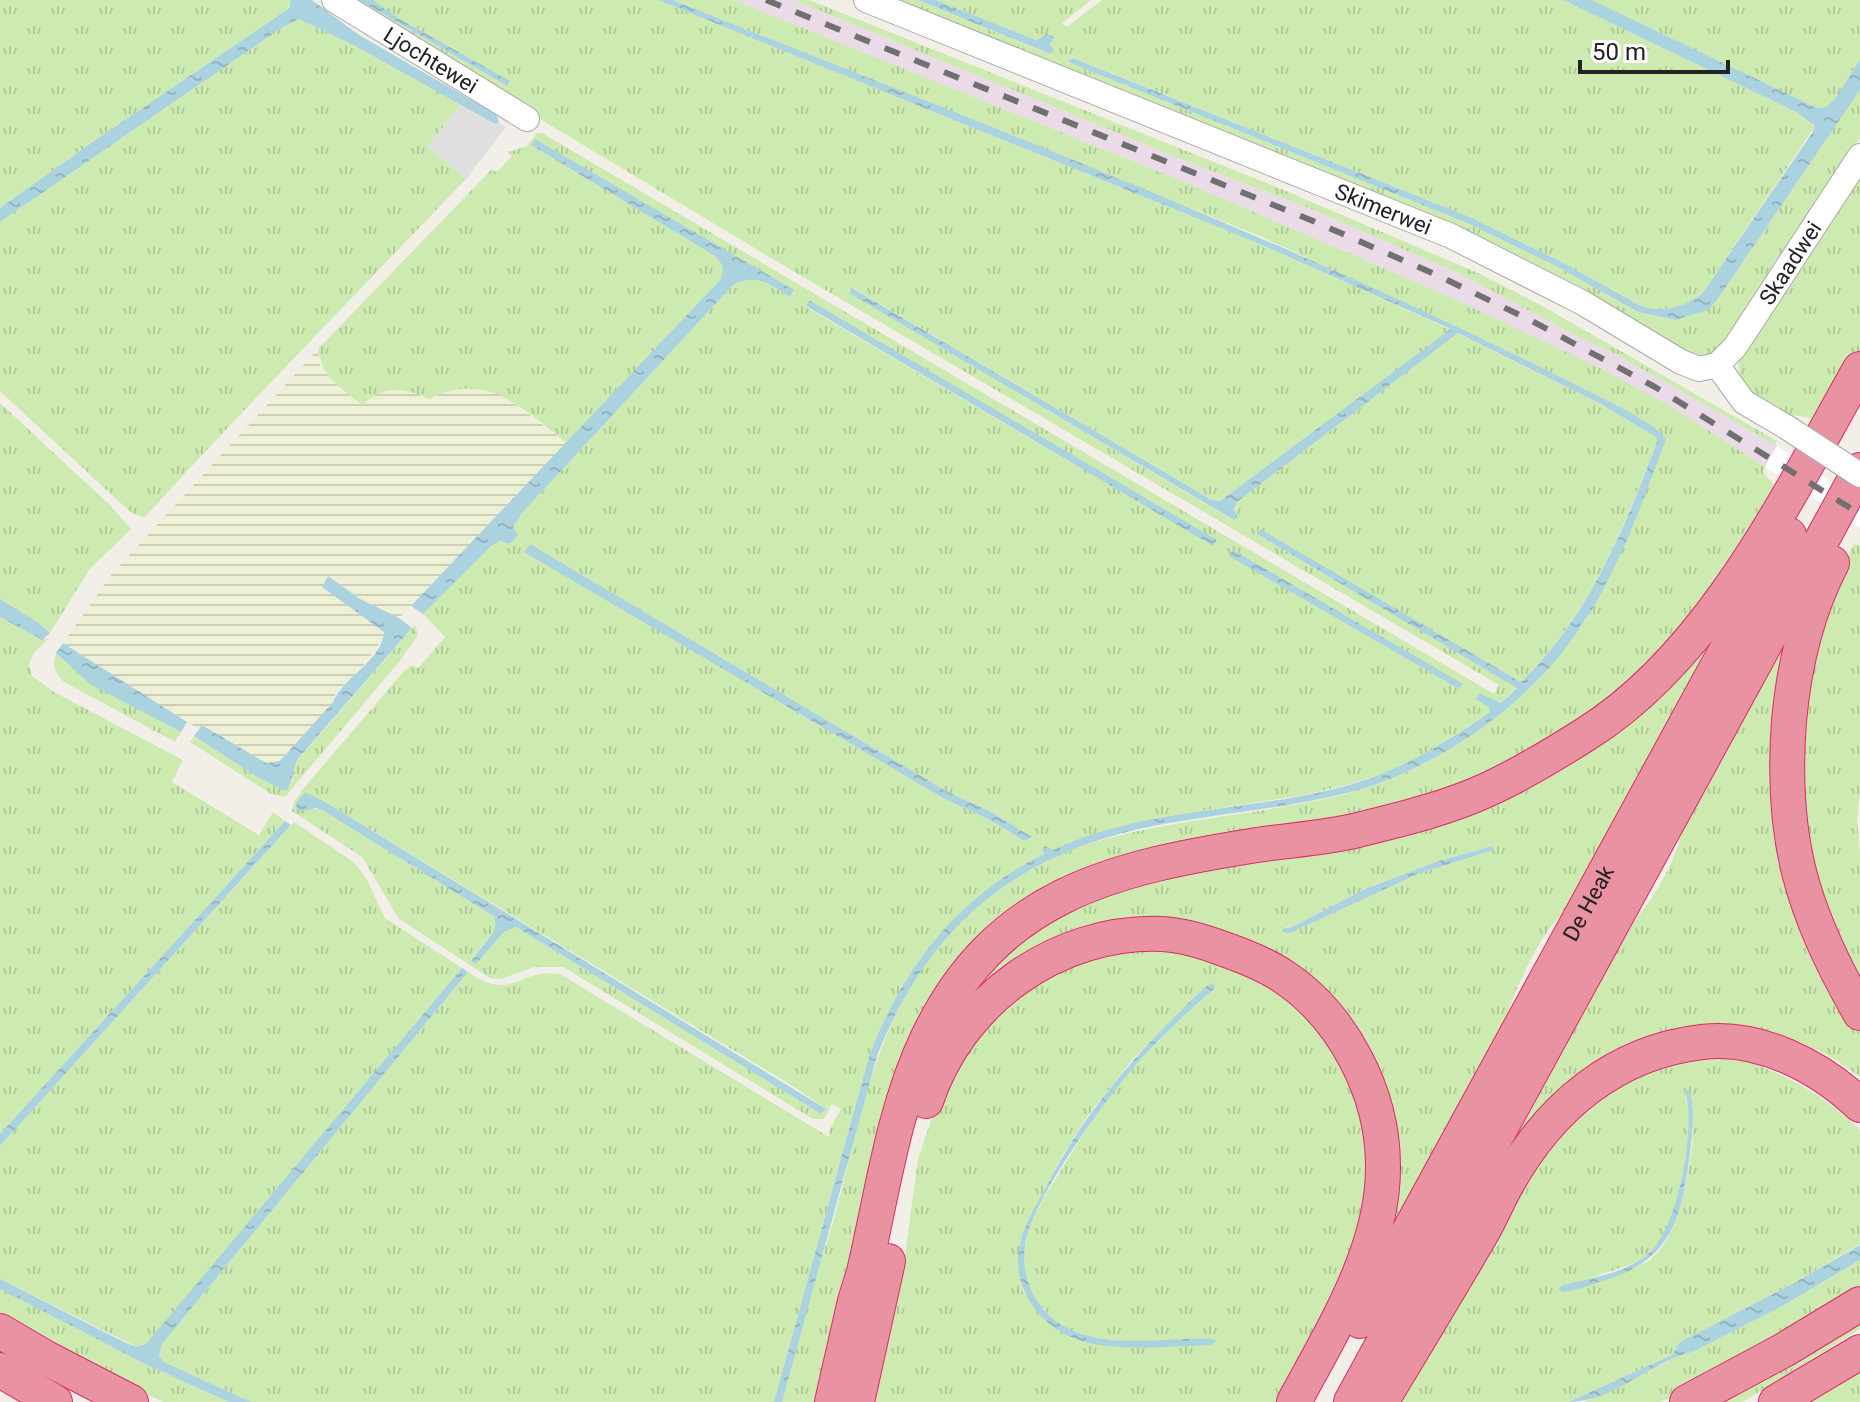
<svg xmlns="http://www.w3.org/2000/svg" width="1860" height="1402" font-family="Roboto,sans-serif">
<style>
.residential{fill:#e0dfdf}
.industrial{fill:#ebdbe8}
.farmland{fill:url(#farmland-rules)}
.grass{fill:url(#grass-tufts);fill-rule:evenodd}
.water{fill:url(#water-ripples)}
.pier{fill:#fff}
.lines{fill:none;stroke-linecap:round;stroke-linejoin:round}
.minor-casing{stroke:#a9a9a9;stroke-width:26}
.highway-casing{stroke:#dc2a67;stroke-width:36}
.minor{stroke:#fff;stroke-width:24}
.highway{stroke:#e892a2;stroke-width:34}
.rail{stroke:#707070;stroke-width:6;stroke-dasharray:16 16;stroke-linecap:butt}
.minor-bridge-casing{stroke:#a9a9a9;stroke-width:26;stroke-linecap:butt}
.minor-bridge{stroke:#fff;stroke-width:24}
.labels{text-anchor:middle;stroke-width:8;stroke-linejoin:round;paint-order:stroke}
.street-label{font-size:22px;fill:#222;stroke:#fff}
</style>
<defs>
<pattern id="farmland-rules" width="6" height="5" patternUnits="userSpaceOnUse" patternTransform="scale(2)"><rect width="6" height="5" fill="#eef0d5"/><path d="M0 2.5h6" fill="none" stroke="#ccceb7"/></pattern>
<pattern id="grass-tufts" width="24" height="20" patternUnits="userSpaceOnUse" patternTransform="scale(2)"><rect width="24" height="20" fill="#cdebb0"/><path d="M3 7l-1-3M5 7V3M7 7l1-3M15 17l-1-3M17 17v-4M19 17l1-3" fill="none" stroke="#b0c997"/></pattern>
<pattern id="water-ripples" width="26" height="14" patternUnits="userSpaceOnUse" patternTransform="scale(2)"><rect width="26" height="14" fill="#aad3df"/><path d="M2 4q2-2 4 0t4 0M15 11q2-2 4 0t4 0" fill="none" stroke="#92b5bf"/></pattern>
</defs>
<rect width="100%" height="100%" fill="#f2efe9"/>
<!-- residential -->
<path class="residential" d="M461 105 495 124 499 123 506 127 466 179 427 146Z"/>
<!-- industrial -->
<path class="industrial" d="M734 0H794L1178 158 1311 209 1456 272 1577 336 1619 356 1777 446 1765 467 1674 408 1446 295 1187 183Z"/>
<!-- farmland -->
<path class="farmland" d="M318 349 320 367 362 405 374 393 408 389 429 399 445 391 478 388 502 394 567 443 399 618 360 599 328 577 323 587 375 624 384 632V637L355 677 337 690 333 702 280 761 266 763 203 725 199 729 187 722 63 643 112 574Z"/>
<!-- grass -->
<path class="grass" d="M0 0H291C290 11 278 16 269 22L94 141 0 208Z
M342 0H359L507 86 509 81 398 18 373 0H658L1255 242 1452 330 1220 501 1212 500 853 288 850 293 1233 520 1237 502 1458 333 1599 403 1656 437 1657 442C1621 533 1592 611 1521 682L1259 529 1257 534 1517 687 1501 703H1496L1490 708V712L1435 748 1393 770 1354 783 1305 795 1155 818 1053 850H1042L1044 854C960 896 904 967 870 1053L774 1402H251L164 1362 159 1357 162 1344 468 972C514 1003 517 968 560 974L829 1137 830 1129 841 1109 832 1104 824 1119H813L563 967H534L501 979 490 978 399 919 362 857 292 811 294 802 303 789 405 670 412 665 418 668 445 637 423 614 491 546 499 541 510 544 518 535 513 527 523 512 733 285C756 273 770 284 790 297L794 290 531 145 715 256C723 264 725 269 720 280L567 443C522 409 490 370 429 399 404 387 383 385 362 405 341 387 322 379 318 349L492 169 497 172 512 156 508 152 527 146 536 134 542 133 1494 694 1499 685 781 264ZM810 301 1216 540 1214 546 806 307ZM530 544 946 791 991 812 1031 837 1025 841 988 819 943 798 525 552ZM1233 550 1462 684 1459 689 1230 556ZM327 803 799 1090 826 1109 821 1114 516 927 504 932 476 964 471 960 495 930V917L322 810 309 808Z
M673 0H734L1187 183 1446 295 1600 368 1674 408 1765 467 1763 472 1778 489 1660 660 1536 756 1364 821 1185 842 1122 855 1077 871 1034 896 997 923 869 1197 832 1321 820 1402H782C791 1367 799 1332 809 1298 818 1268 829 1238 837 1208 864 1102 880 1004 960 921 1068 811 1220 829 1356 791 1448 764 1529 700 1584 623 1596 606 1602 583 1611 564 1629 522 1647 481 1666 439L1619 407 1533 364 1262 237Z
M794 0H809L857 19 1279 188 1478 273 1539 304 1777 441 1775 445 1619 356 1577 336 1456 272 1311 209 1178 158Z
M891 0H918L1049 54 1053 49 1050 44 1054 38 1048 34 1036 40 936 0H1091L1062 23 1067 27 1102 0H1563L1796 112 1815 126 1702 294C1683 307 1663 313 1641 306L1560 261 1470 217 1074 58 1068 62 1467 223 1558 267 1638 312 1674 320 1707 310 1717 300 1860 90V138L1725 344 1711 354 1695 358 1643 329Z
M1592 0H1860V59L1835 99 1826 107 1817 108Z
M299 19 357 47 461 105 427 146 466 179C358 292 249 403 144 518L132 513 116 499 0 391V222L283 27Z
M1860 170V352L1820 420 1794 415 1792 418C1765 402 1732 393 1740 356Z
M0 403 110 505 131 529 89 570 50 633 39 623 0 599Z
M1854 544 1860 545V792L1857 820 1860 855V975L1841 939 1800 842V684L1841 569Z
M1749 573 1565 913C1543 925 1510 1000 1504 1025L1373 1271 1390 1168 1298 976 1086 935 937 1056 904 1127 970 984 1063 903 1545 767ZM1492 846 1494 850 1420 873 1290 933 1286 927H1292L1365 889 1439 861Z
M1803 598 1779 720 1843 1000 1860 1030V1077L1833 1058 1803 1043 1768 1031 1623 1049 1439 1274 1619 941C1647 907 1677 866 1684 822Z
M0 617 42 640 49 638 34 653 29 664 32 676 54 692 183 760 172 782 259 835 273 812 285 821 0 1134Z
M415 625 418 635 399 662 285 797 271 794 190 742 194 736 254 775 293 781V772L297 761Z
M56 653 91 684 181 732 175 742 64 682C54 672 52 666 56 653Z
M294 822 355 863 366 878 385 918 462 968 153 1337 146 1344 137 1347 0 1279V1146Z
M1117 946 1223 956 1314 1015 1369 1114 1370 1216 1286 1402H875L902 1277 918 1159 947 1073 1016 990ZM1211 984 1213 990C1177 1022 1142 1055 1111 1094 1092 1119 1075 1148 1058 1175 1045 1196 1028 1222 1025 1246 1020 1283 1038 1313 1071 1330 1101 1345 1178 1342 1215 1344L1117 1346 1058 1329 1023 1292 1018 1265 1019 1246 1025 1227 1062 1156 1089 1114 1132 1060Z
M1729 1055C1779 1071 1822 1092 1860 1130V1244L1794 1283 1680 1342 1672 1355 1568 1402H1390L1532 1168 1570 1124 1609 1089 1654 1066ZM1685 1090C1703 1110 1686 1197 1675 1223 1671 1234 1661 1251 1651 1259 1633 1271 1585 1286 1564 1293 1575 1288 1585 1281 1597 1276 1614 1269 1633 1267 1648 1254 1679 1228 1696 1128 1685 1090Z
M1860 1260V1291L1792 1334 1668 1399 1660 1402H1584L1623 1385 1678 1356 1692 1352 1777 1309Z
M0 1289 145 1364 229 1402H164L103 1375 0 1317Z
M1860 1318V1329L1743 1402H1713Z
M1860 1365V1402H1799Z"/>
<!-- water -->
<path class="water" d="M291 0H312L359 35 497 115 499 123 495 124 357 47 299 19 283 27 0 222V208L94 141 269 22 289 8Z
M359 0H373L398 18 510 81 507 86Z
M658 0H673C976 122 1282 236 1574 384 1591 393 1660 424 1666 439 1637 517 1610 596 1556 660 1507 718 1427 771 1355 791 1290 808 1223 813 1158 825 1018 852 929 924 877 1056L782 1402H774L870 1053C905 965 958 897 1044 854L1042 850 1045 846 1053 850C1148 805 1256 813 1356 783 1405 768 1448 741 1490 712V708L1476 699 1479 693 1501 703 1517 688 1257 534 1260 529 1521 682C1590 615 1624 529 1657 442L1656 437 1599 403 1458 333 1237 502 1234 510 1238 517 1234 520 849 293 852 288 1212 500 1220 501 1451 329 1255 242Z
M918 0H936L1036 40 1047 34 1054 37 1050 45 1054 50 1050 54Z
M1563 0H1592L1817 108 1826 107 1835 99 1860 59V90L1717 300 1708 310 1675 320 1638 312 1558 267 1467 223 1068 62 1073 58 1470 217 1560 261 1641 306C1663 313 1683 307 1702 294L1812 133 1815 126 1796 112Z
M535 139 794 290 790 297C770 284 756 273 733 285L523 512 513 527 518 535 510 544 500 541 491 546 423 614 411 606 720 280C725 269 723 264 715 256L531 145Z
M809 300 1217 540 1213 546 806 306Z
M530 544 946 791 991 812 1032 837 1025 841 988 819 943 798 524 552Z
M1233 550 1463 684 1459 689 1229 556Z
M328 576 360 599 399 618 412 628 297 760C293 771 293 780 287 790H283L254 775 194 736 202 725 266 763 280 761 333 702C343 677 382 661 384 632L322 587Z
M0 599 39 623 50 633 42 640 0 617Z
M63 643 187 722 181 732 90 684 56 653Z
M305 792 327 803 826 1109 821 1114 516 927 504 932 476 964 471 961 495 930V917L322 810 315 808 301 812 296 809 297 802Z
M285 821 291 825 0 1146V1134Z
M1492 846 1494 850 1420 873 1290 933 1283 932 1282 929 1292 927 1365 889 1439 861Z
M462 968 468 972 162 1344 159 1356 164 1362 251 1402H229L145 1364 0 1289V1279L126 1343 137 1347 146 1344Z
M1213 983 1215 986 1213 990C1189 1011 1165 1033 1143 1057 1111 1091 1030 1201 1025 1246 1020 1283 1040 1318 1076 1332 1118 1348 1170 1337 1214 1339L1216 1342 1210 1345C1171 1346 1113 1353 1076 1339 1037 1325 1010 1284 1020 1243 1025 1223 1036 1205 1046 1187 1089 1104 1138 1052 1205 987Z
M1685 1089 1689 1091C1696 1110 1692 1133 1690 1153 1682 1219 1671 1261 1603 1281 1589 1285 1574 1292 1561 1292L1559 1288 1563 1285C1591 1278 1627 1273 1649 1253 1679 1226 1696 1128 1685 1089Z
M1860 1245V1260L1777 1309 1692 1352C1650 1362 1614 1402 1568 1402L1672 1355 1680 1342 1794 1283Z"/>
<!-- pier -->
<path class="pier" d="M1777 446 1860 500V528L1765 467Z"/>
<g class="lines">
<!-- minor casing -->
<g class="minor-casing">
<g id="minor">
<path id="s1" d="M334 0 527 119"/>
<path id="s2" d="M866 0 1451 236 1583 303 1681 362 1699 369 1717 365 1744 402 1788 428"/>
<path id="s3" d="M1717 365 1735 347 1860 156"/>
</g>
</g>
<!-- highway casing -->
<g class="highway-casing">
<g id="highway">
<path d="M1832 563C1806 613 1794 666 1789 721 1780 840 1802 911 1860 1013"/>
<path d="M926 1101C959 1001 1056 930 1162 934 1181 935 1202 941 1221 948 1241 955 1263 963 1281 975 1343 1015 1383 1093 1383 1166 1384 1249 1332 1331 1294 1402"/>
<path id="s4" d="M1360 1321 1789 535"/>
<path d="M0 1331 46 1358 131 1402"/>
<path d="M0 1370 55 1402"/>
<path d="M832 1402 855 1301 864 1272C882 1195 893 1111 927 1039 996 894 1112 868 1257 845 1290 840 1326 838 1358 830 1402 819 1449 808 1491 788 1523 773 1556 753 1586 734 1712 655 1789 494 1860 369"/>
<path d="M857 1402 888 1261"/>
<path d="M1351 1402 1860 470"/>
<path d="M1381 1402C1414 1347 1448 1291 1480 1236 1491 1218 1498 1199 1508 1182 1550 1107 1615 1052 1702 1042 1759 1035 1819 1066 1860 1105"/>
<path d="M1687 1402 1784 1350 1860 1304"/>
<path d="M1776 1402 1860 1352"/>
</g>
</g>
<!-- minor -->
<use href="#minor" class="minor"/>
<!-- highway -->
<use href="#highway" class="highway"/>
<!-- rail -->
<path class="rail" d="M766 0 1313 221 1439 276 1532 321 1655 387 1860 514"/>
<!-- minor-bridge casing -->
<g class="minor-bridge-casing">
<path id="minor-bridge" d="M1788 428 1860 475"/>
</g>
<!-- minor-bridge -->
<use href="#minor-bridge" class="minor-bridge"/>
</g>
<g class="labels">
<!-- street labels -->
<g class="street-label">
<text dy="8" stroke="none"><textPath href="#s1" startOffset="114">Ljochtewei</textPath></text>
<text dy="8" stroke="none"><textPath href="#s2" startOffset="558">Skimerwei</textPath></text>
<text dy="8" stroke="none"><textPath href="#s3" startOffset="126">Skaadwei</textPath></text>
<text dy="8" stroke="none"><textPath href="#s4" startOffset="476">De Heak</textPath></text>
</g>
</g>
<!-- scale -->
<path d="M1580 60v12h148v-12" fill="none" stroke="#222222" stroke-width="4"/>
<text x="1592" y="60" font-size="24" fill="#222222" stroke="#ffffff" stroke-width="6" paint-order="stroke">50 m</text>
</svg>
